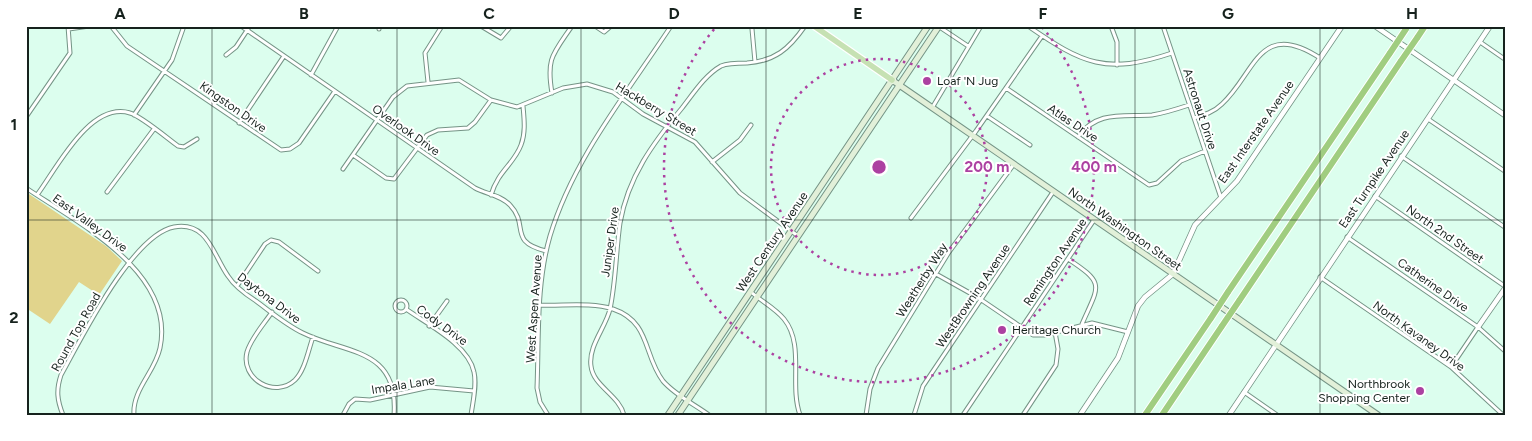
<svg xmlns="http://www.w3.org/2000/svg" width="1532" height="441" font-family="Figtree,sans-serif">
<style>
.green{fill:#e1d48c}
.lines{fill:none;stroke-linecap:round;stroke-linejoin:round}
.minor-casing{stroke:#759486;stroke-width:5}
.tertiary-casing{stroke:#759486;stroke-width:6}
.secondary-casing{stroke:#759486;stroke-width:7}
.primary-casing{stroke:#fff;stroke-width:8}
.motorway-casing{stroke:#fff;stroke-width:8}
.minor{stroke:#fff;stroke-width:3}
.tertiary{stroke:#fff;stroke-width:4.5}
.secondary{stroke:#e2f0d9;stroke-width:5}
.primary{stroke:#c6e1b3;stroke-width:5.5}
.motorway{stroke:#a0cd80;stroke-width:6}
.motorway-bridge-casing{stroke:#fff;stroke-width:8;stroke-linecap:butt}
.motorway-bridge{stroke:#a0cd80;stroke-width:6}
.grid{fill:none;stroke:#16221d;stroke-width:1;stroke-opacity:0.55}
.ring{fill:none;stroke:#ac41a1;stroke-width:2.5;stroke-dasharray:2.5 5}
.poi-dot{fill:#ac41a1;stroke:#fff;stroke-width:2}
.labels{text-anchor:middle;stroke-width:4;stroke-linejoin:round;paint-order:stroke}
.poi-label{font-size:12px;fill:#16221d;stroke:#fff;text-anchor:start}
.street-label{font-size:12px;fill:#16221d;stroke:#fff}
.centre{fill:#ac41a1;stroke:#fff;stroke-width:2.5}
.ring-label{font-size:15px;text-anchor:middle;font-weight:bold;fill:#ac41a1;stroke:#fff;stroke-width:4;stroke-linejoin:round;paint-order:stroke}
.neatline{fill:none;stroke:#16221d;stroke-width:2}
.grid-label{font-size:16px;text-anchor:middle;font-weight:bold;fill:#16221d}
</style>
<rect width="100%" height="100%" fill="#dcfeee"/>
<!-- green -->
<path class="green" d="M26 192 106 246 122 261 99 295 79 282 50 324 26 308Z"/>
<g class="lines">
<!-- minor casing -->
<g class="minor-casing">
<path id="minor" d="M111 26 127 46 281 150 290 149 299 143 335 91
M241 26 475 188C486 194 501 195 510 205 530 226 507 241 546 251
M379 26V29
M481 26 501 38 511 26
M595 26 604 32 611 26
M938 26 968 46
M1028 26C1083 64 1106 75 1172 53
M1111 26 1117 42V65
M1163 26 1221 198
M69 29 89 26
M752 29 755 62
M1480 42 1506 60
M226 55 236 47 250 26
M311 75 338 26
M428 82 425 53 442 26
M1006 88 1149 185 1157 183 1181 161 1205 151
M552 93C546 58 553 54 572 26
M932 108 981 26
M134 115 172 60 184 26
M987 116 1030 145
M26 117 70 53 68 26
M1194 118C1204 115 1214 112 1222 104 1255 74 1259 18 1320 58
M1428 119 1506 172
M239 123 284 56
M1078 137C1097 110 1123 117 1152 115 1165 113 1177 109 1189 105
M353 155 386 178 394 179 427 135 438 130 468 128 475 122 491 100
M1401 156 1506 228
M712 162 740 140 751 125
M343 169 393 97 407 86 459 80 491 100 517 107 563 88 587 84 613 92 643 114 695 142 740 193 798 236
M26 188C78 223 176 272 160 348 155 372 132 390 134 415
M107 192 154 129
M37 195C57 168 90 101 130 113 141 116 167 138 178 146L184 147 197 139
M491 195C498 171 514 164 521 145 526 132 524 118 523 106
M1375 196 1506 287
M911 218 976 131 1042 36
M1347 237 1478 327 1506 352
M1068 259C1106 284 1099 285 1082 324
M936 274 977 297 1033 335H1045L1092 323 1128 332
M1320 277 1451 367 1503 415
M237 286 265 244 271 240 279 242 318 271
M751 292C761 301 775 308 784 319 805 345 789 384 800 415
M395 306a6 6 0 1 1 12 0a6 6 0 1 1-12 0Z
M540 305C563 306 591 302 613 309 651 322 643 355 663 381 675 395 694 404 709 415
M406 309C427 324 469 345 474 372 477 385 473 401 471 415
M272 312C264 324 251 338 247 352 240 379 275 399 295 380 305 370 308 351 313 337
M429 326 447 301
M1451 367 1478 327
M1244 392 1277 415
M63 415C57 400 56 390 61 375 81 339 132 235 174 227 208 221 213 255 228 276 235 287 245 294 256 301 271 312 286 325 303 333 345 354 399 347 394 415
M343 415 349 404 355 399 370 400 430 387 474 391
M548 415 540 402 537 388C539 338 536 284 550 236 573 159 627 93 671 26
M624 415C619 395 593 386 591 366 588 346 606 327 610 309 616 281 616 251 620 223 628 177 653 143 682 108 693 94 705 75 721 66 728 63 739 63 747 63 775 61 789 49 805 26
M866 415 870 389 878 368 949 252 1014 164
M914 415 923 386 1053 192
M963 415 1094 220
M1023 415 1056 365 1058 349 1055 332"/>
</g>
<!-- tertiary casing -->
<g class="tertiary-casing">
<path id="tertiary" d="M1375 26 1506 116
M1478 327 1506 287
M1080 415 1118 358 1138 306 1145 297 1173 274 1195 225 1237 181 1342 26
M1229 415 1490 26"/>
</g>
<!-- secondary casing -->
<g class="secondary-casing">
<path id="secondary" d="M892 80 1378 415
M668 415 928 26
M678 415 939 26"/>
</g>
<!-- primary casing -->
<g class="primary-casing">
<path id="primary" d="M814 26 892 80"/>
</g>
<!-- motorway casing -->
<g class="motorway-casing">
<path id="motorway" d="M1417 38 1425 26
M1228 292 1390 53
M1239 301 1401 61
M1145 415 1211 318
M1162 415 1222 326"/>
</g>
<!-- minor -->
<use href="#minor" class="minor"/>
<!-- tertiary -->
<use href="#tertiary" class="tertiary"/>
<!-- secondary -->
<use href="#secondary" class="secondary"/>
<!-- primary -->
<use href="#primary" class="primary"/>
<!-- motorway -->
<use href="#motorway" class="motorway"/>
<!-- motorway-bridge casing -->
<g class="motorway-bridge-casing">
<path id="motorway-bridge" d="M1390 53 1406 29
M1401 61 1417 38
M1211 318 1228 292
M1222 326 1239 301"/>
</g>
<!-- motorway-bridge -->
<use href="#motorway-bridge" class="motorway-bridge"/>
</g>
<!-- grid -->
<path class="grid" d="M212 26V415M397 26V415M581 26V415M766 26V415M951 26V415M1135 26V415M1320 26V415M26 220H1506"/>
<!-- distance rings -->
<g class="ring">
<circle cx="879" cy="167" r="108"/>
<path d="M1042 27A215 215 0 1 1 716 27"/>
</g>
<!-- markers -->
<g class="poi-dot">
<circle cx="927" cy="81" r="5"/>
<circle cx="1002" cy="330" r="5"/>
<circle cx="1420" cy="391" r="5"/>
</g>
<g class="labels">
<!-- poi labels -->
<g class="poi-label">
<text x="937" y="85">Loaf 'N Jug</text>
<text x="1012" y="334">Heritage Church</text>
<text x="1410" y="388" text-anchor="end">Northbrook<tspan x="1410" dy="14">Shopping Center</tspan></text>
</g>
<!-- street labels -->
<g class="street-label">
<text transform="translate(233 107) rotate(35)" y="4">Kingston Drive</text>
<text transform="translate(656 109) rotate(31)" y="4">Hackberry Street</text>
<text transform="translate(1200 109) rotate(72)" y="4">Astronaut Drive</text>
<text transform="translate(1073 123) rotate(34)" y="4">Atlas Drive</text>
<text transform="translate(406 130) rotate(35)" y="4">Overlook Drive</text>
<text transform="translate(1256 132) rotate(-55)" y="4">East Interstate Avenue</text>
<text transform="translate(1374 179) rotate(-56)" y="4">East Turnpike Avenue</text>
<text transform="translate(90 223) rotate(36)" y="4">East Valley Drive</text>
<text transform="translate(1125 229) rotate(35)" y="4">North Washington Street</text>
<text transform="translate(1445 234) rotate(35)" y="4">North 2nd Street</text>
<text transform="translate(610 242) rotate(-82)" y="4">Juniper Drive</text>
<text transform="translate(772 242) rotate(-56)" y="4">West Century Avenue</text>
<text transform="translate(1055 262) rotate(-56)" y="4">Remington Avenue</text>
<text transform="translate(922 280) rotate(-58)" y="4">Weatherby Way</text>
<text transform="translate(1433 285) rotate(35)" y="4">Catherine Drive</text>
<text transform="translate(973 296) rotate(-56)" y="4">WestBrowning Avenue</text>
<text transform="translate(269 298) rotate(37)" y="4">Daytona Drive</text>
<text transform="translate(534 309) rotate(-86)" y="4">West Aspen Avenue</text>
<text transform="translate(442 325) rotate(36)" y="4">Cody Drive</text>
<text transform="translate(76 332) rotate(-61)" y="4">Round Top Road</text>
<text transform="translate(1419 336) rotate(36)" y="4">North Kavaney Drive</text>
<text transform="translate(403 385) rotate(-9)" y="4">Impala Lane</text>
</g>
</g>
<circle cx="879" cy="167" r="8" class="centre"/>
<g class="ring-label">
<text x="987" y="172">200 m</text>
<text x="1094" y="172">400 m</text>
</g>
<!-- border -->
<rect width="1532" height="441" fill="none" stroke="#ffffff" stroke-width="55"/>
<rect x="28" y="28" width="1476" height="386" class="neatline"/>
<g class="grid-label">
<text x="120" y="19">A</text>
<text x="304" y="19">B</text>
<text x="489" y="19">C</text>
<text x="674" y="19">D</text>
<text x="858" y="19">E</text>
<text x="1043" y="19">F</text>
<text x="1228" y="19">G</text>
<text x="1412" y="19">H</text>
<text x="14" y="130">1</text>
<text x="14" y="323">2</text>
</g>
</svg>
